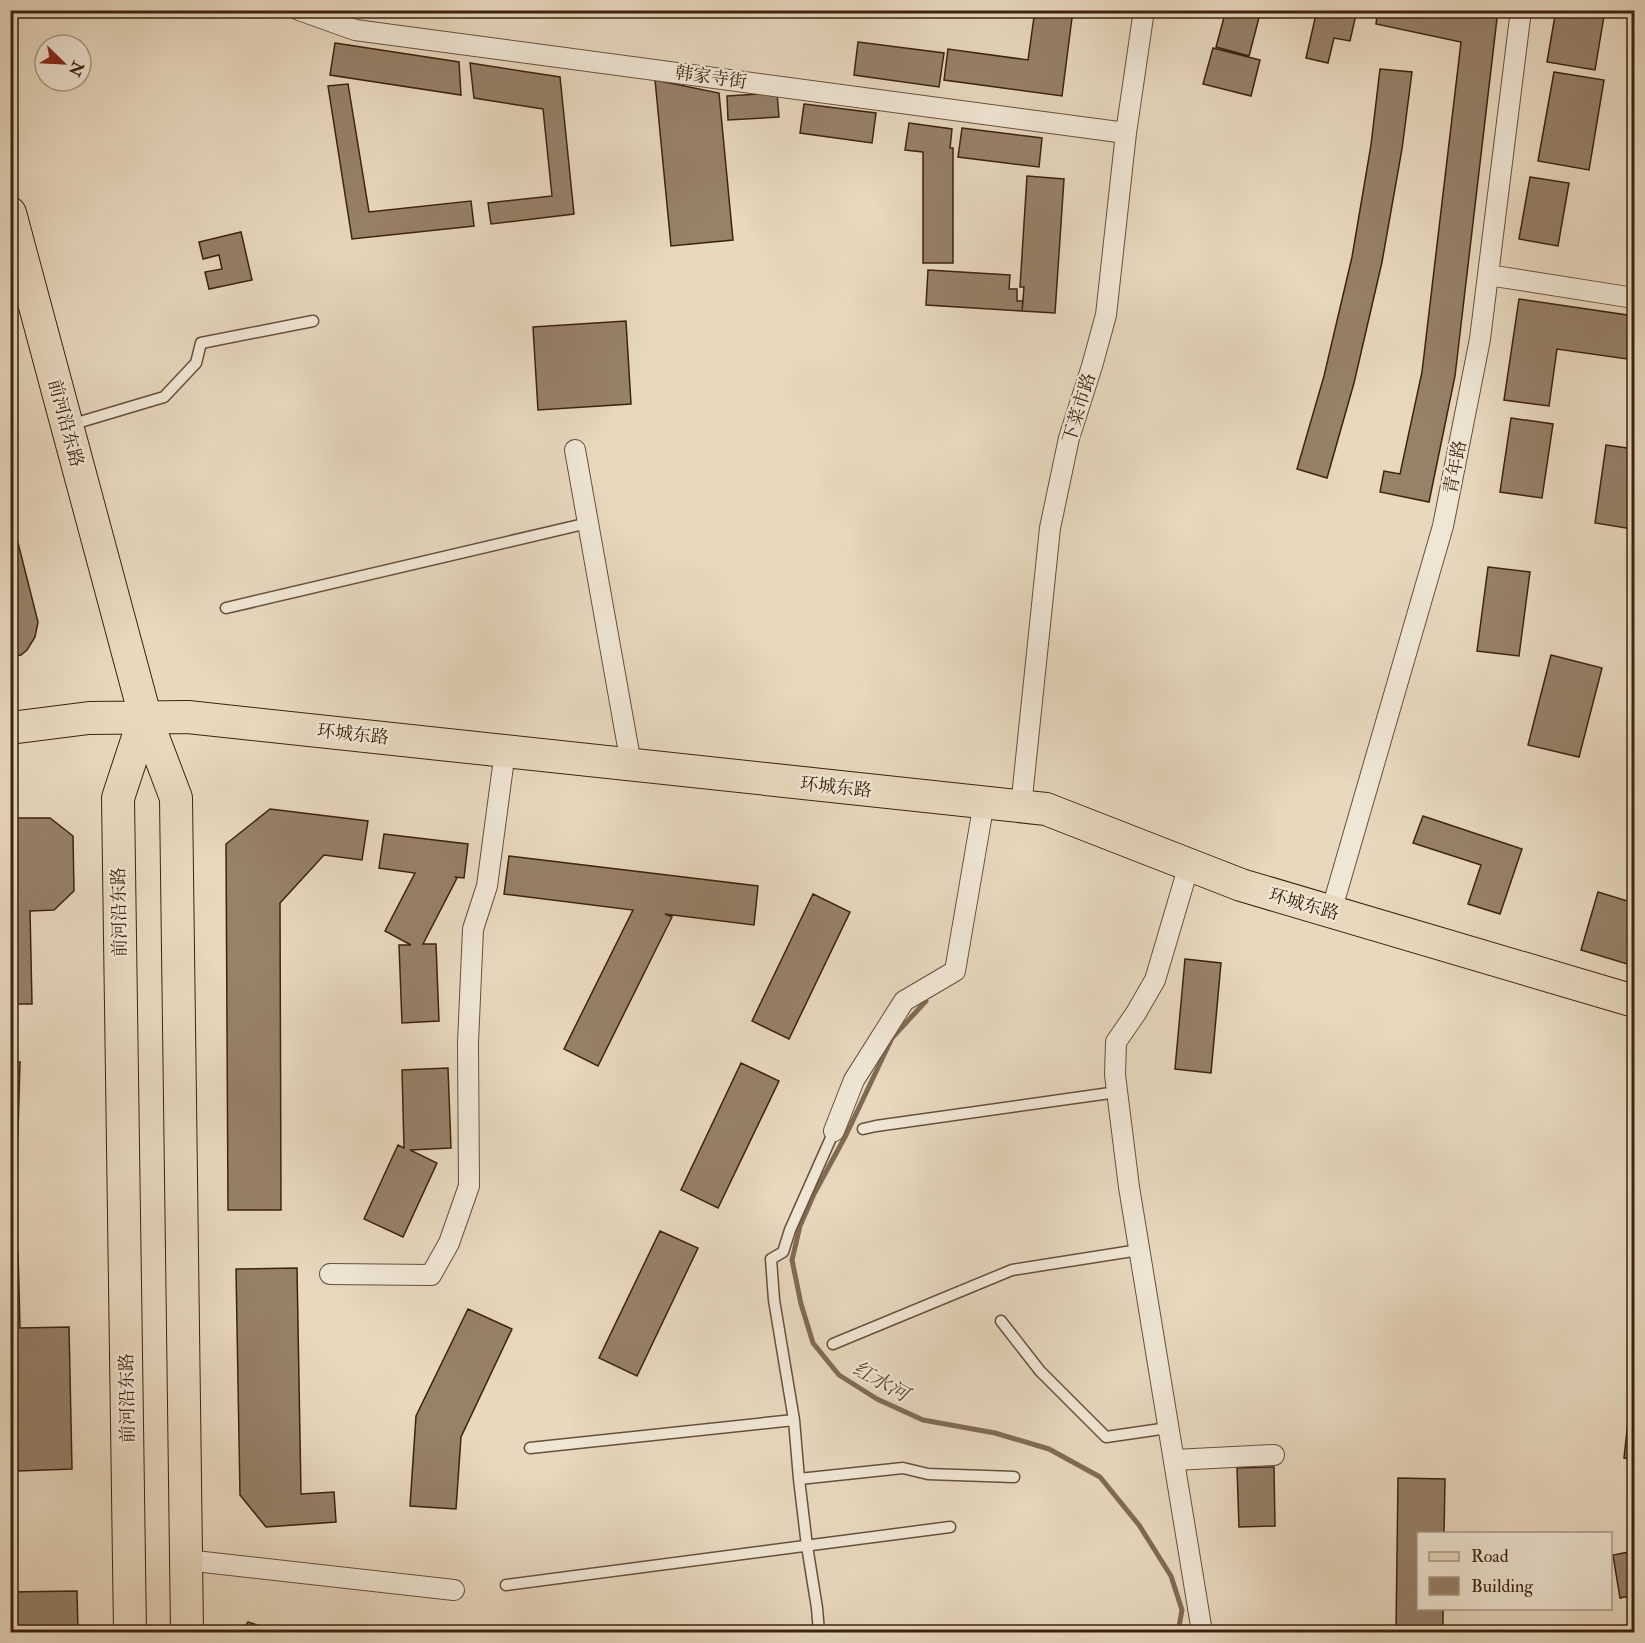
<svg xmlns="http://www.w3.org/2000/svg" width="1645" height="1643" font-family="'IM FELL Double Pica','Noto Serif SC',serif">
<style>
.lines{fill:none;stroke-linecap:round;stroke-linejoin:round}
.stream{stroke:#816a53;stroke-width:5}
.building{fill:#968169;stroke:#3e220d;stroke-width:1.5}
.lane-casing{stroke:#685039;stroke-width:13}
.street-casing{stroke:#685039;stroke-width:22}
.primary-casing{stroke:#3e220d;stroke-width:34}
.lane{stroke:#efe6d5;stroke-width:10}
.street{stroke:#efe6d5;stroke-width:20}
.primary{stroke:#e7d8be;stroke-width:32}
.labels{text-anchor:middle;stroke-width:4.5;stroke-linejoin:round;paint-order:stroke}
.street-label{font-size:18px;fill:#3e220d;stroke:#efe6d5}
.water-label{font-size:20px;font-style:italic;fill:#604630;stroke:#efe6d5}
</style>
<rect width="100%" height="100%" fill="#e7d8be"/>
<filter id="stains"><feTurbulence type="fractalNoise" baseFrequency=".00333" numOctaves="4"/><feColorMatrix values="0 0 0 0 .2 0 0 0 0 .09 0 0 0 0 .02 0 0 0 .5 -.17"/></filter>
<radialGradient id="worn" r=".72"><stop offset=".6" stop-color="#630" stop-opacity="0"/><stop offset="1" stop-color="#630" stop-opacity=".3"/></radialGradient>
<g class="lines">
<!-- stream -->
<path class="stream" d="M926 1001 892 1038 846 1135 814 1194 800 1226 792 1260 801 1304 813 1343 839 1375 877 1399 923 1420 995 1433 1049 1449 1100 1477 1139 1525 1171 1576 1182 1610 1178 1632"/>
</g>
<!-- building -->
<path class="building" d="M1035 10H1073L1062 96 944 80 948 49 1028 60Z
M1226 10H1261L1249 56 1216 47Z
M1317 10H1357L1350 41 1334 38 1328 63 1306 58Z
M1378 10H1498L1455 376 1429 502 1380 492 1384 471 1400 474 1422 372 1461 42 1376 24Z
M1556 10H1605L1595 70 1547 62Z
M858 42 944 53 939 87 854 75Z
M335 43 459 62 461 95 330 75Z
M1213 48 1260 60 1251 96 1203 84Z
M470 63 560 77 574 214 491 224 488 203 552 196 543 109 474 98Z
M1380 69 1412 72 1402 149 1382 262 1354 383 1327 478 1297 469 1324 376 1352 257 1371 145Z
M1554 72 1604 80 1589 170 1538 161Z
M655 80 719 93 733 240 671 246Z
M348 84 369 212 471 201 474 226 352 239 328 86Z
M777 93 779 117 728 120 727 96Z
M804 104 876 113 872 143 800 133Z
M909 123 952 129 950 148H953V263H923V152L905 150Z
M962 128 1042 138 1039 167 958 157Z
M1027 176 1064 179 1055 313 1022 311 1024 287H1020Z
M1530 177 1569 183 1558 246 1519 239Z
M241 232 252 280 209 289 205 272 222 269 219 255 203 259 199 242Z
M928 270 1010 275 1009 289H1017V301H1023L1022 311 926 305Z
M1519 299 1634 316V360L1557 349 1549 406 1504 400Z
M626 321 631 404 538 410 533 327Z
M1511 418 1553 424 1542 498 1500 492Z
M1606 445 1634 449V514L1632 529 1595 523Z
M10 471 17 507 10 508Z
M10 519H12L38 622 35 637 27 650 21 655 10 657Z
M1488 567 1530 572 1519 656 1477 651Z
M1551 655 1602 668 1579 757 1528 745Z
M270 809 368 821 362 860 324 855 280 903 281 1210H228L226 844Z
M1423 816 1522 849 1500 914 1468 904 1481 865 1413 843Z
M10 818H50L73 836 74 891 54 910 30 911 32 1004H10Z
M384 834 468 844 464 878 455 877 457 878 423 944H436L439 1021 402 1023 399 945H411L385 931 415 873 379 868Z
M509 856 758 886 754 925 665 914 672 917 598 1066 564 1049 633 910 504 894Z
M1598 892 1634 903V966L1581 950Z
M813 894 850 912 789 1039 752 1021Z
M1185 959 1221 963 1211 1073 1175 1069Z
M10 1062H20L16 1200H10Z
M741 1063 779 1081 718 1208 681 1190Z
M448 1068 451 1148 410 1150 437 1163 403 1237 364 1219 398 1145 404 1148 402 1070Z
M660 1231 698 1248 637 1376 599 1358Z
M10 1251H18L20 1328 69 1327 72 1469 18 1471 15 1342H10Z
M297 1268 301 1494 334 1492 336 1522 266 1527 240 1495 236 1269Z
M468 1309 512 1329 461 1437 456 1509 410 1506 416 1416Z
M1634 1366V1459L1624 1458Z
M1274 1467 1275 1526 1239 1527 1237 1468Z
M1398 1478 1445 1479 1444 1534H1418V1608H1443V1632H1396Z
M1634 1551V1595L1620 1598 1613 1555Z
M77 1591 78 1632H11L10 1592Z
M248 1622 279 1632H241Z"/>
<g class="lines">
<!-- lane casing -->
<g class="lane-casing">
<path id="lane" d="M70 425 164 397 196 363 201 343 313 321
M226 608 588 523
M863 1129 876 1126 1117 1092
M1001 1321 1040 1371 1106 1437 1168 1428
M833 1344 1012 1270 1139 1250
M530 1448 794 1420
M799 1479 903 1468 928 1474 1014 1477
M506 1585 950 1527
M819 1632 817 1608 807 1546 799 1479 794 1420 774 1300 771 1259 783 1252 790 1230 834 1131"/>
</g>
<!-- street casing -->
<g class="street-casing">
<path id="street" d="M299 10 355 30 1126 133
M1488 275 1634 298
M575 450 631 764
M1021 807 1050 528 1069 438 1092 366 1106 315 1126 133 1144 10
M1189 865 1155 980 1136 1013 1116 1042 1115 1075 1129 1187 1202 1632
M1331 912 1443 526 1480 339 1521 10
M834 1131 854 1080 904 1001 955 971 984 802
M330 1274 431 1275 449 1243 469 1186 468 1043 473 929 487 886 505 751
M1174 1460 1274 1455
M186 1560 454 1590"/>
</g>
<!-- primary casing -->
<g class="primary-casing">
<path id="primary" d="M10 213 145 716 176 798 187 1632
M10 728 89 718 188 717 1046 809 1241 885 1634 1001
M130 1632 118 798 145 716"/>
</g>
<!-- lane -->
<use href="#lane" class="lane"/>
<!-- street -->
<use href="#street" class="street"/>
<!-- primary -->
<use href="#primary" class="primary"/>
</g>
<g class="labels">
<!-- street labels -->
<g class="street-label">
<text transform="translate(711 77) rotate(8)" y="6">韩家寺街</text>
<text transform="translate(1079 408) rotate(-73)" y="6">下菜市路</text>
<text transform="translate(66 423) rotate(75)" y="6">前河沿东路</text>
<text transform="translate(1455 467) rotate(-79)" y="6">青年路</text>
<text transform="translate(353 734) rotate(6)" y="6">环城东路</text>
<text transform="translate(836 787) rotate(6)" y="6">环城东路</text>
<text transform="translate(1304 904) rotate(16)" y="6">环城东路</text>
<text transform="translate(119 912) rotate(-91)" y="6">前河沿东路</text>
<text transform="translate(127 1398) rotate(-91)" y="6">前河沿东路</text>
</g>
<!-- water labels -->
<g class="water-label">
<text transform="translate(881 1381) rotate(29)" y="7">红水河</text>
</g>
</g>
<!-- margin -->
<rect width="1645" height="1643" fill="none" stroke="#e7d8be" stroke-width="36"/>
<rect x="12" y="12" width="1621" height="1619" fill="none" stroke="#3e220d" stroke-width="3"/>
<rect x="18" y="18" width="1609" height="1607" fill="none" stroke="#3e220d" stroke-width="1.5"/>
<!-- legend -->
<rect x="1417" y="1532" width="195" height="78" fill="#efe6d5" stroke="#a89885" stroke-width="1.5"/>
<rect x="1429" y="1552" width="30" height="9" fill="#e7d8be" stroke="#a89885" stroke-width="1.5"/>
<text x="1471" y="1562" font-size="18" fill="#3e220d">Road</text>
<rect x="1429" y="1577" width="30" height="18" fill="#968169" stroke="#a89885" stroke-width="1.5"/>
<text x="1471" y="1592" font-size="18" fill="#3e220d">Building</text>
<!-- north arrow -->
<g transform="translate(63 63) rotate(114)"><circle r="28" fill="#efe6d5" stroke="#a89885" stroke-width="1.5"/>
<path d="M0-4.5L10 22L0 15L-10 22Z" fill="#8f2418"/>
<text y="-9" font-size="16" font-weight="bold" text-anchor="middle" fill="#3e220d">N</text>
</g>
<rect width="100%" height="100%" filter="url(#stains)"/>
<rect width="100%" height="100%" fill="url(#worn)"/>
</svg>
